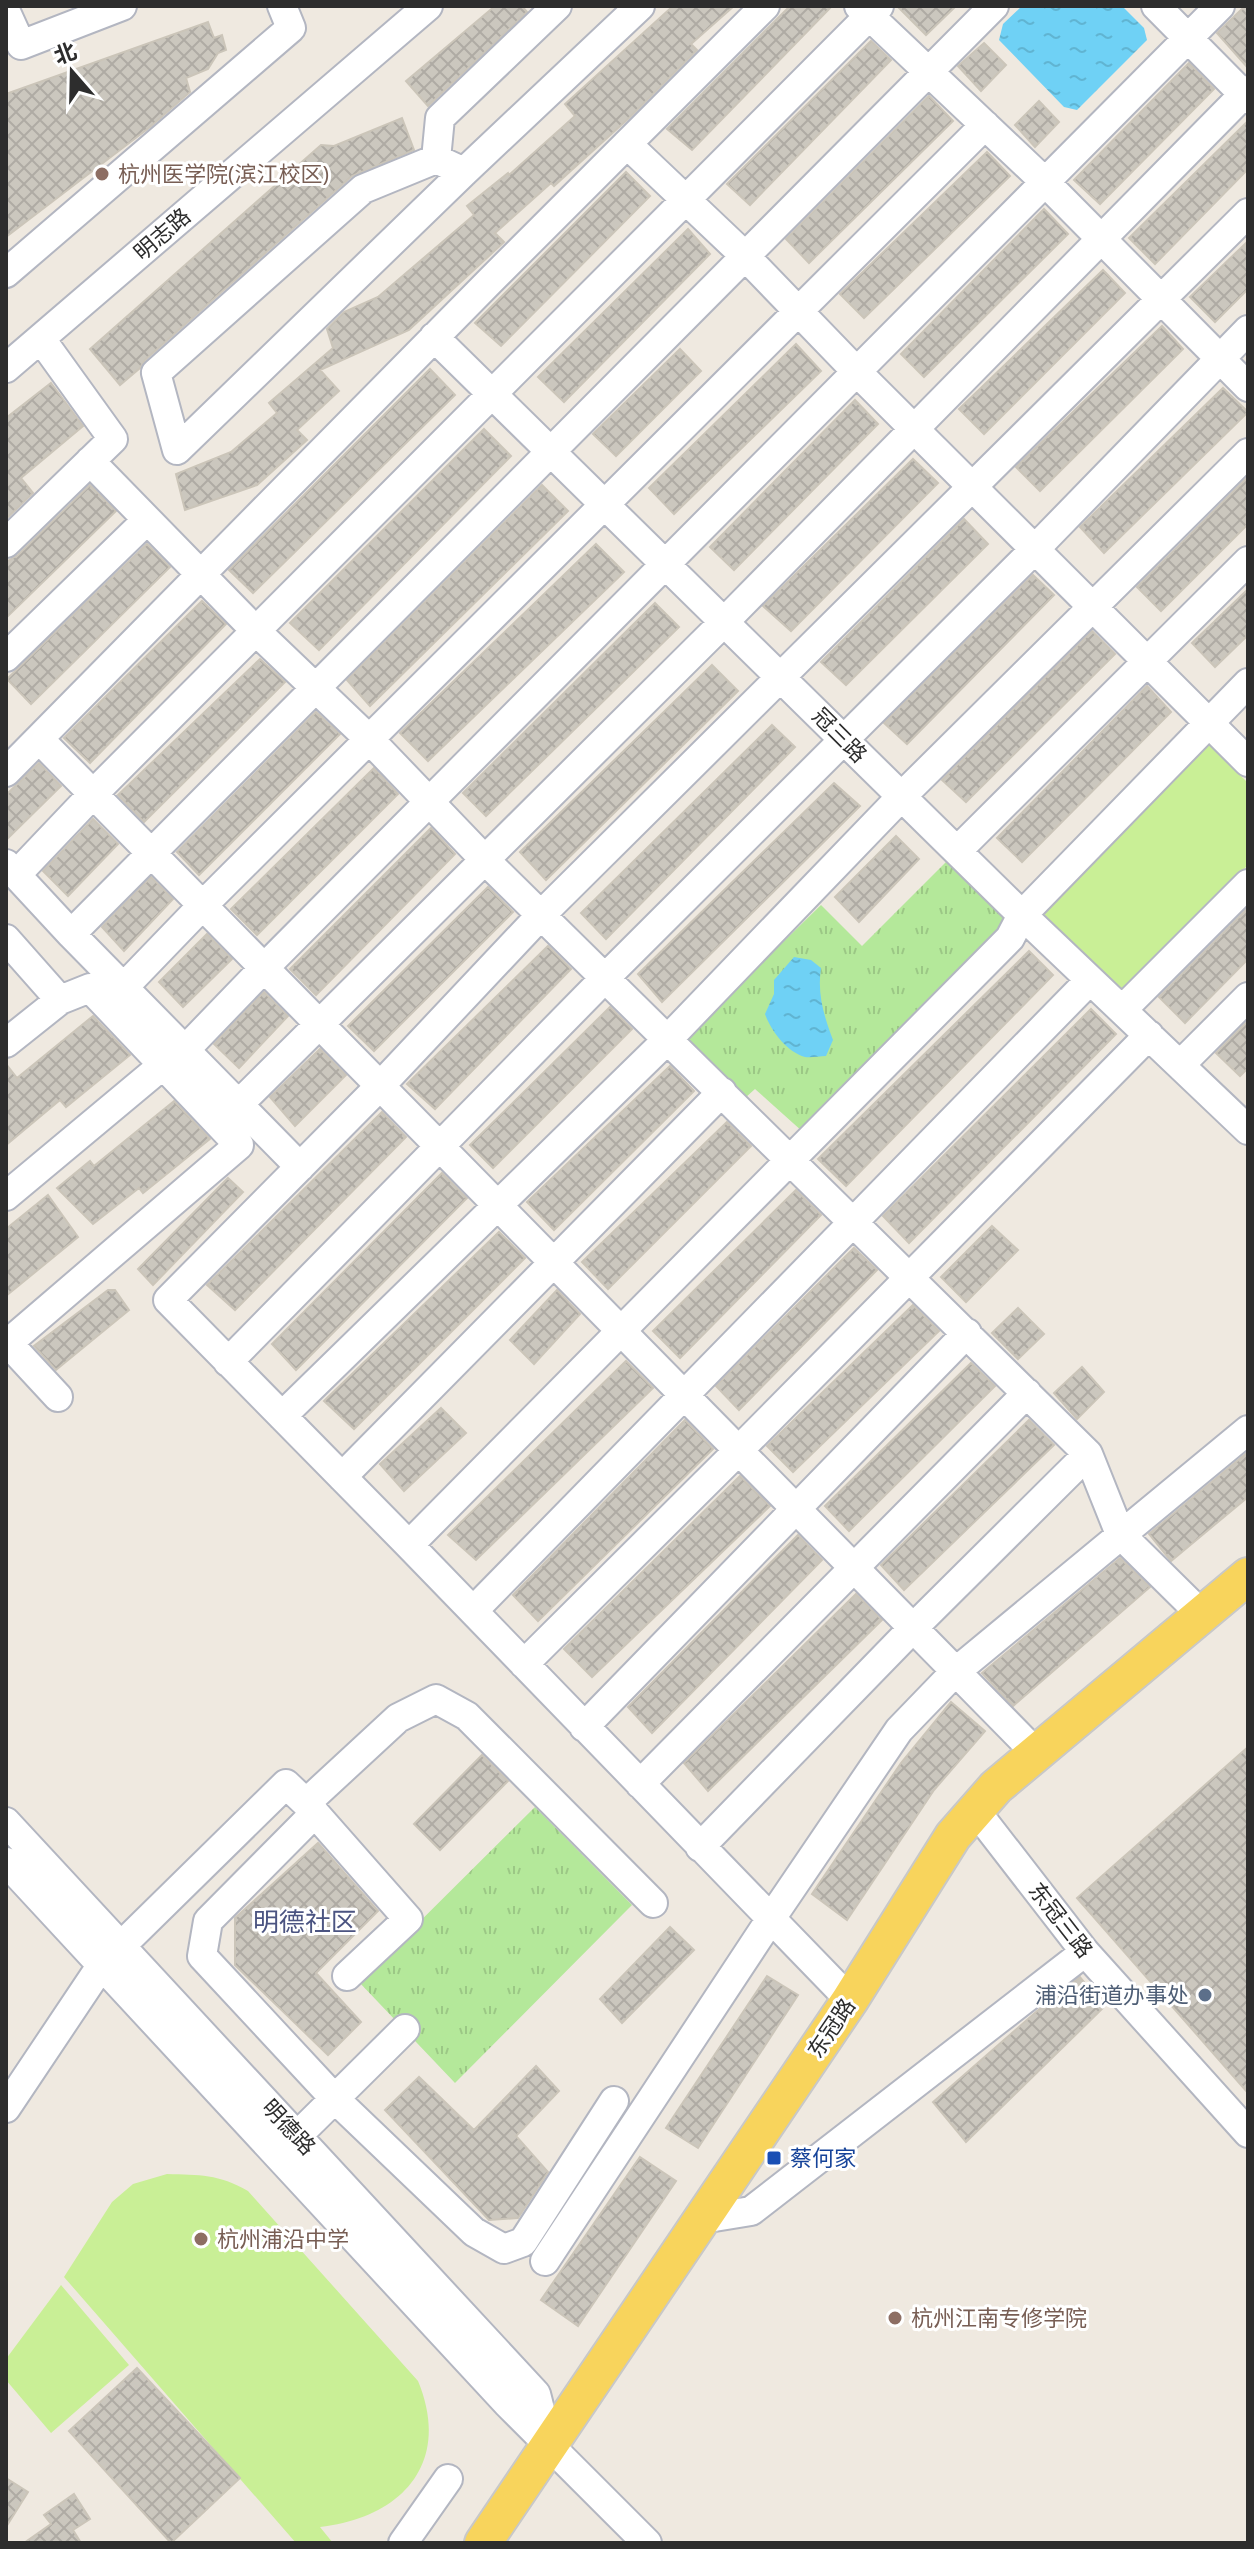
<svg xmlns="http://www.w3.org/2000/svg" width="1254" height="2549" font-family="'Open Sans','Noto Sans SC',sans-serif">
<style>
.grass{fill:url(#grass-tufts)}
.pitch{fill:#c9ef96}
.water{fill:url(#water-ripples)}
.building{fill:url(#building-cross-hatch);stroke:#cbc5b9;stroke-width:2}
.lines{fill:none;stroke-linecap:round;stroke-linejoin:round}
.minor-casing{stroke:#b3b6c1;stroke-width:32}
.major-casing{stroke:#c8c8c8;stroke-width:40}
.minor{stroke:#fff;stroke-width:28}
.major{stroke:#f8d45c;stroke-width:36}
.education-dot{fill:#8d6e63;stroke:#fff;stroke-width:3}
.service-dot{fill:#5c6f8a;stroke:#fff;stroke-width:3}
.transit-dot{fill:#1a4fb4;stroke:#fff;stroke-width:3}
.labels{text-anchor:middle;stroke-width:6;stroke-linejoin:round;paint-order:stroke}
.education-label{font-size:22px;fill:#785e54;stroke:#fff;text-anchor:start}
.street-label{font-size:22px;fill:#2d2d2d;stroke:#fff}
.service-label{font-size:22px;fill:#4e5e75;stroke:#fff;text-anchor:end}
.transit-label{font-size:22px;fill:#164399;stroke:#fff;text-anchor:start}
.quarter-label{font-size:26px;fill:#4b5481;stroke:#fff}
</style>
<defs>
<pattern id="grass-tufts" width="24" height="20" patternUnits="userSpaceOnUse" patternTransform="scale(2)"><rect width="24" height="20" fill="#b4e89a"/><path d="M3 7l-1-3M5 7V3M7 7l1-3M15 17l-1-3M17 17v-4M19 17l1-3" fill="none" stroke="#9bc785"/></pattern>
<pattern id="water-ripples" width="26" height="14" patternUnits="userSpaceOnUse" patternTransform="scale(2)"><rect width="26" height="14" fill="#6fd1f5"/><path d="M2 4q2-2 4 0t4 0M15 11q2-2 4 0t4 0" fill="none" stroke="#60b4d2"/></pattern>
<pattern id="building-cross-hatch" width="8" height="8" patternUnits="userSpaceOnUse" patternTransform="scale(2)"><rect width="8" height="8" fill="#cbc7be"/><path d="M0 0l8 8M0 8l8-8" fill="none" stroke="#afaba4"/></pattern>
</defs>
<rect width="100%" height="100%" fill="#efe9e0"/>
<!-- grass -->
<path class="grass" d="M947 861 1008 918 1002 931 803 1132 755 1089 745 1098 685 1038 821 905 862 946Z
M535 1807 632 1905 455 2083 359 1982Z"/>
<!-- pitch -->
<path class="pitch" d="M1207 742 1248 783V865L1120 990 1039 909Z
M167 2174C199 2175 219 2174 248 2191L418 2381C452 2463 402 2518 320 2527L333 2543H296L64 2277 112 2202 133 2184Z
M61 2285 129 2365 51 2433 6 2380V2359Z"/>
<!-- water -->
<path class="water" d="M1022 6H1122L1144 28 1147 40 1077 110 1064 107 999 40 1003 24Z
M794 957 811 960 821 968C817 994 824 1016 833 1040L826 1056C820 1056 811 1058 805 1057 787 1052 771 1031 765 1014L774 994V980Z"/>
<!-- building -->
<path class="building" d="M495 6H522L527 12 428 106 406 81Z
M673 6H734L691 44 697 50 629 118 554 186 551 183 495 233 504 242 409 330 320 370 339 391 297 430 307 440 257 485 185 510 176 474 231 452 277 413 269 403 333 348 327 329 344 312 378 297 474 215 467 206 508 173 509 175 575 116 565 104Z
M790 6H832L692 150 667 129Z
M897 6H956L926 35Z
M1245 6H1248V68L1217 33Z
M208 22 214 38 222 35 226 50 218 53 208 69 186 78 190 92 150 127 6 237V94Z
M871 41 891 60 750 205 727 184Z
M984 43 1006 65 981 91 958 66Z
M1189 63 1214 89 1100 204 1074 180Z
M929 96 953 121 809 263 786 239Z
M1039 101 1059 122 1035 147 1015 125Z
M402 118 414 150 352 176 145 360 140 368 120 385 90 349 321 145 334 146Z
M1248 121V169L1155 264 1129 238Z
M987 152 1010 176 864 318 840 294Z
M626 172 650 196 501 346 475 323Z
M1044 209 1068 234 924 377 901 354Z
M688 229 710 254 564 402 538 377Z
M1248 241V289L1215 322 1190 297Z
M1103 270 1125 293 984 434 959 409Z
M1162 326 1183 349 1040 491 1016 467Z
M796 344 821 371 674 514 649 488Z
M680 349 701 371 616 456 593 434Z
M430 369 455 395 253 593 229 570Z
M51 383 83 426 21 478 33 493 6 519V418Z
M1223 388 1248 412 1104 553 1080 527Z
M855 400 878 424 734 570 710 547Z
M484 429 511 456 319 650 290 623Z
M913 459 938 483 791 631 763 606Z
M1248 477V524L1161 611 1137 587Z
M90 485 116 511 6 618V562L18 555Z
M542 485 568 511 370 706 347 680Z
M964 519 988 544 846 685 821 662Z
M147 544 170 567 31 704 7 679Z
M596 544 624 572 428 761 400 733Z
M1033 575 1054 595 907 744 884 723Z
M1248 589V635L1215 667 1192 643Z
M202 601 226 624 90 763 64 738Z
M655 603 679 627 486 816 463 793Z
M1092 631 1115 654 966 802 942 780Z
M260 659 285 682 144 822 118 795Z
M712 665 738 691 546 880 520 852Z
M1147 686 1171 712 1022 862 997 838Z
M316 712 340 734 199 875 177 852Z
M772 725 795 747 606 939 581 913Z
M39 763 61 786 6 840V795Z
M374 768 398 794 257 935 231 909Z
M834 783 860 806 662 1002 638 974Z
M93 819 118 844 68 896 43 871Z
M431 828 455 854 316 995 290 969Z
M896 836 919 859 859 922 835 897Z
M151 877 173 899 124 951 102 927Z
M488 887 513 912 374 1051 348 1026Z
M1248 908V959L1185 1023 1159 997Z
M207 934 232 959 183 1007 159 982Z
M548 946 571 969 435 1109 407 1084Z
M1029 951 1053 975 846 1186 818 1159Z
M264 992 288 1016 239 1068 214 1044Z
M610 1007 632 1029 493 1168 470 1145Z
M1091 1009 1116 1034 909 1243 883 1216Z
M93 1016 130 1055 66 1107 60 1100 6 1145V1064L17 1078Z
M1248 1021V1068L1240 1076 1216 1053Z
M320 1049 346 1075 295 1126 270 1097Z
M670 1066 694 1091 554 1230 527 1202Z
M174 1101 210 1139 143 1193 139 1188 93 1224 57 1188 90 1161 94 1166Z
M382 1112 406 1137 235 1310 207 1285Z
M727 1122 751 1146 608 1289 582 1262Z
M442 1173 467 1198 296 1370 272 1344Z
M228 1178 243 1192 153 1285 138 1269Z
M796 1190 821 1215 680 1358 653 1331Z
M48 1195 78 1237 6 1296V1229Z
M992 1226 1018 1250 966 1302 941 1277Z
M499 1232 525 1258 354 1429 324 1401Z
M854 1248 877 1270 739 1410 716 1386Z
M108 1290H115L129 1310 56 1370 34 1346Z
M557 1290 580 1314 534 1364 510 1340Z
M913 1305 939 1331 793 1472 767 1446Z
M1018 1308 1044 1334 1018 1359 992 1333Z
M626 1361 653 1388 476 1560 448 1535Z
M971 1363 995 1386 849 1531 825 1506Z
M1082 1367 1104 1392 1077 1419 1054 1393Z
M441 1408 466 1433 404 1491 380 1464Z
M685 1420 713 1449 538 1621 513 1595Z
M1029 1420 1054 1445 904 1590 881 1565Z
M1248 1452V1497L1171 1561 1149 1534Z
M740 1476 770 1506 592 1677 564 1649Z
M798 1535 822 1560 652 1733 628 1707Z
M1120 1558 1150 1587 1013 1706 982 1673Z
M856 1594 882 1620 708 1791 684 1763Z
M951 1702 985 1731 934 1790 847 1920 812 1894 901 1763Z
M1248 1747V2093L1077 1898Z
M482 1755 508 1781 440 1850 414 1824Z
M318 1843 378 1911 316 1973 361 2022 328 2055 235 1965V1918Z
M670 1927 694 1950 622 2023 600 1999Z
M767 1976 798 1995 698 2148 666 2128Z
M1080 1977 1104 2007 966 2142 933 2102 1036 2012Z
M536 2066 559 2091 516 2136 548 2172 518 2218 489 2220 385 2110 419 2077 474 2130Z
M640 2157 676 2181 578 2326 541 2300Z
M137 2368 240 2478 171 2543 69 2431Z
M6 2478 28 2492 6 2527Z
M74 2494 90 2519 73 2530 81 2543H24L51 2524 44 2515Z"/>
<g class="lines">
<!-- minor casing -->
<g class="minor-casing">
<path id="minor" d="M859 6 1045 182 1248 387
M1156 6 1248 99
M6 12 21 45 122 6
M627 144 745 256 857 372 1248 762
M436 159 440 118 557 6
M464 172 436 159 363 189 156 373 177 450 464 172 640 6
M6 273 291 28 282 6
M434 337 1022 915 1248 1130
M6 368 428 6
M90 461 256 631 369 739 485 860 1088 1454 1120 1534 1201 1614
M6 543 113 439 41 339
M6 657 147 520
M39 739 1036 1753
M6 772 491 280 765 6
M957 851 1248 561
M6 864 71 934 300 1167
M16 875 92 795 879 6
M71 934 994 6
M6 939 60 1000 90 988 239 1145 8 1343
M123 988 202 906 985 125
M1122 1010 1248 884
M6 1043 60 1000
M184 1051 264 968 1220 6
M1180 1065 1248 997
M238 1105 725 621 1248 90
M6 1196 163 1065
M6 1341 58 1397
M228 1362 605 978 1035 549 1248 330
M282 1416 668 1039 902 796 1248 453
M342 1477 722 1092
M409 1545 1010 938 1022 915 1248 683
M473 1611 1090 980
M524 1664 738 1451 1149 1035
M584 1727 967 1333
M640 1784 1027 1393
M306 1803 398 1718 436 1699 467 1716 653 1903
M975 1810 1085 1952 1248 2133
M315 1813 208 1921 202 1956 335 2099 474 2232 504 2249 523 2242 614 2101
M6 1822 536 2394 549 2445
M700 1847 912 1629 1088 1454
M6 1862 507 2403 647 2543
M121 1946 286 1784 306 1803 408 1919 347 1976
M850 2000 409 1545 168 1300 380 1086 541 915 1248 213
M6 2108 101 1966
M297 2136 405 2029
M702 2219 751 2211 1085 1952
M545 2261 770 1920 899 1730 954 1673 1248 1430
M403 2543 448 2479"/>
</g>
<!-- major casing -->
<g class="major-casing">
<path id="major" d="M483 2543 850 2000 953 1836 996 1787 1248 1576"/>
</g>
<!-- minor -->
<use href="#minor" class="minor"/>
<!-- major -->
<use href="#major" class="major"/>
</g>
<!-- markers -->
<g class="education-dot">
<circle cx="102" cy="174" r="8"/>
<circle cx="201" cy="2239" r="8"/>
<circle cx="895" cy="2318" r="8"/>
</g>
<circle class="service-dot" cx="1205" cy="1995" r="8"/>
<rect class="transit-dot" x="766" y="2150" width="16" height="16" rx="4"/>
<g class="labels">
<!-- education labels -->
<g class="education-label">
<text x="118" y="182">杭州医学院(滨江校区)</text>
<text x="217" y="2247">杭州浦沿中学</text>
<text x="911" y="2326">杭州江南专修学院</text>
</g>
<!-- street labels -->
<g class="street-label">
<text transform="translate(162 234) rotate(-41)" y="8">明志路</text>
<text transform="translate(840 735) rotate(45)" y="8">冠三路</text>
<text transform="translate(1061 1920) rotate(52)" y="8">东冠三路</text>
<text transform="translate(831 2028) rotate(-56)" y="8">东冠路</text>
<text transform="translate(289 2127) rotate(47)" y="8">明德路</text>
</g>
<!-- service labels -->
<g class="service-label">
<text x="1189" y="2003">浦沿街道办事处</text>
</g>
<!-- transit labels -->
<g class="transit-label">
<text x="790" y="2166">蔡何家</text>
</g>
<!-- quarter labels -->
<g class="quarter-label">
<text x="305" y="1931">明德社区</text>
</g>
</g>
<!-- border -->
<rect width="1254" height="2549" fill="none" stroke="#2d2d2d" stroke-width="16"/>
<!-- north arrow -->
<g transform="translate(72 72) rotate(340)" stroke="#ffffff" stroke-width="6" paint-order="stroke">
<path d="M0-6L14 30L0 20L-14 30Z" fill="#2d2d2d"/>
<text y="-12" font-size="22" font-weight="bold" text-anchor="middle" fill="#2d2d2d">北</text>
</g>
</svg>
